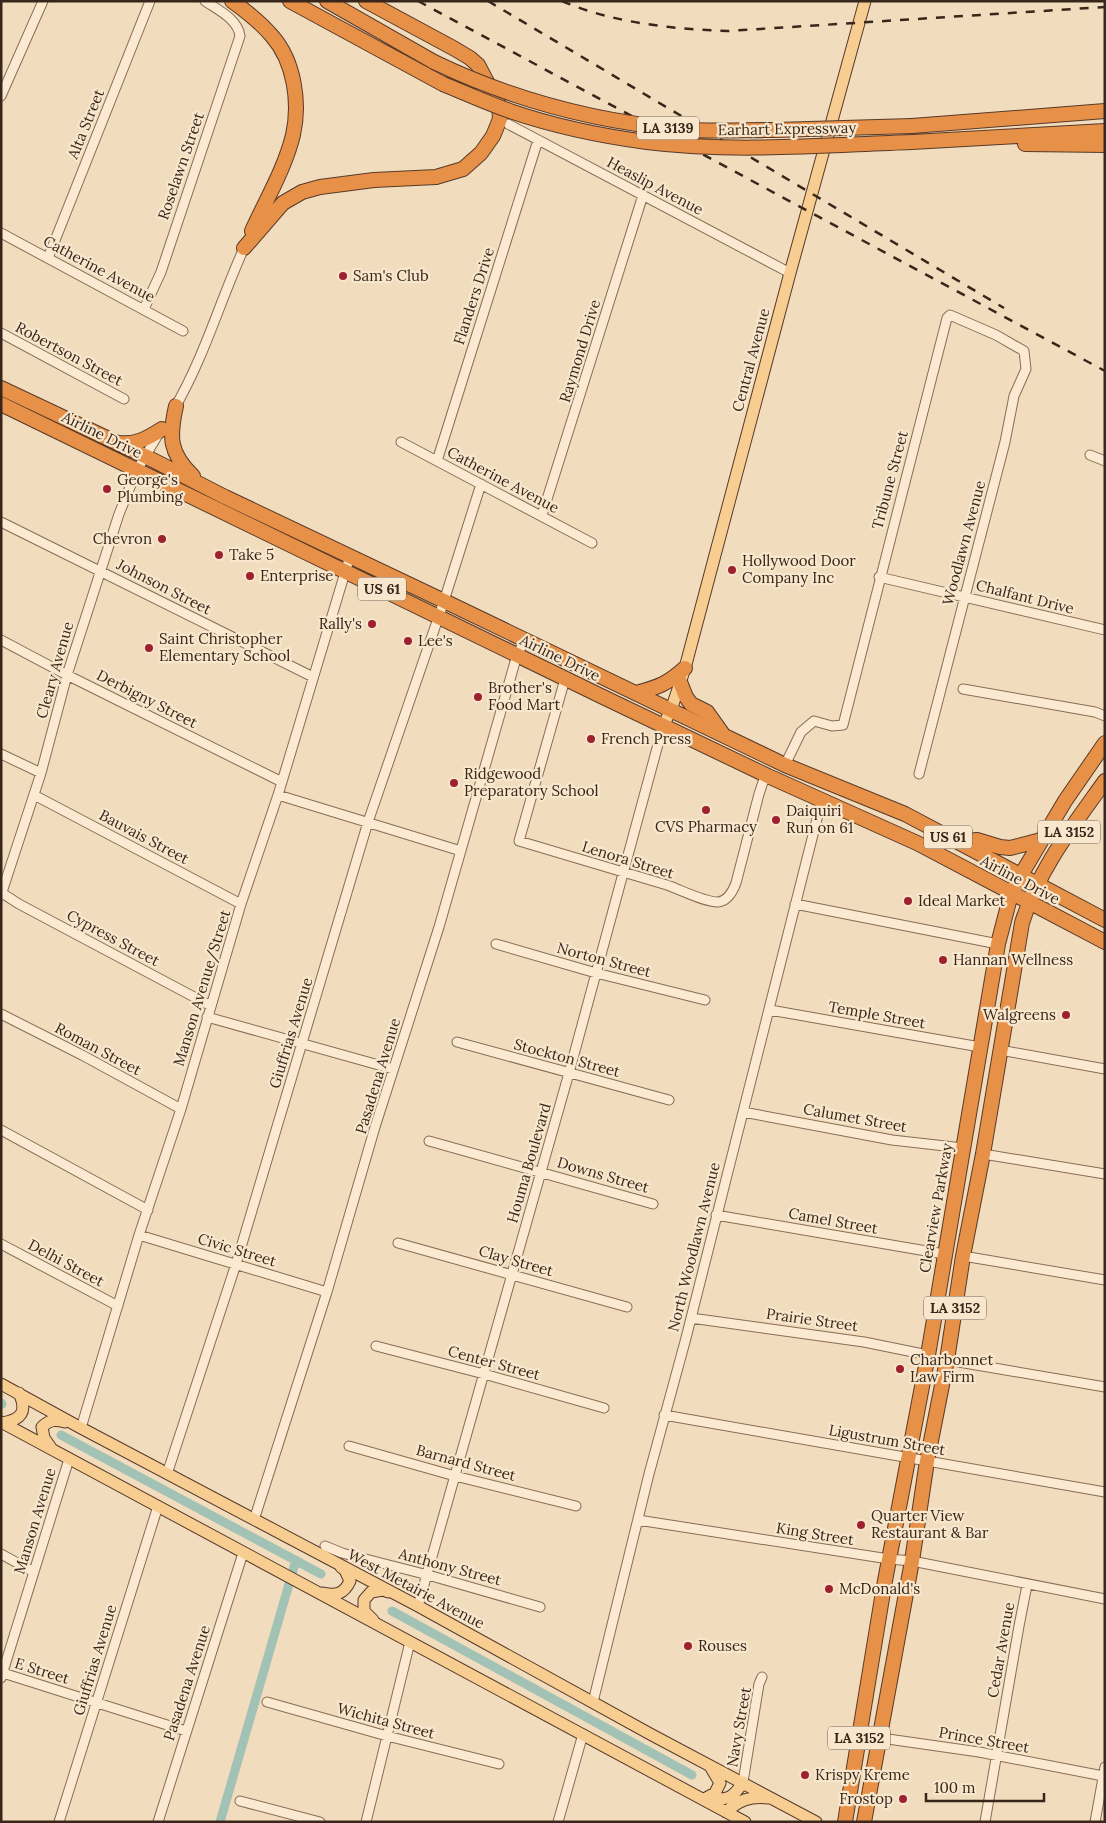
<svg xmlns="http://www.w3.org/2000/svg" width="1106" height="1823" font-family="Lora,serif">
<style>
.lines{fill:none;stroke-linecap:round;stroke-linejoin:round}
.canal{stroke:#a1c2b5;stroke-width:9}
.minor-casing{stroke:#8a6c55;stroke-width:11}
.major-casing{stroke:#573a2a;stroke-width:13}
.highway-casing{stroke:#573a2a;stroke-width:16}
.minor{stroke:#fbead1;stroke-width:9}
.major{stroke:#f7cd91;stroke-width:11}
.highway{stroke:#e79047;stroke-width:14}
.rail{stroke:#38261b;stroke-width:2.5;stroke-dasharray:9 9;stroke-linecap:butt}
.highway-bridge-casing{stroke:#573a2a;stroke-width:16;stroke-linecap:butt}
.highway-bridge{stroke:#e79047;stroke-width:14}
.poi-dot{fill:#9d212f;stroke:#f8e7cd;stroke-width:2}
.labels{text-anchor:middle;stroke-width:4.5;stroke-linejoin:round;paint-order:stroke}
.shield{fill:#f8e7cd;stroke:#726050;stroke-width:1}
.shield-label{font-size:14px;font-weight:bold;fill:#38261b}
.street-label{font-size:15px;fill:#38261b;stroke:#f8e7cd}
.poi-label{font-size:15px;fill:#38261b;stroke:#f8e7cd;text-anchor:start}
</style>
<rect width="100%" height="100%" fill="#f1dcbd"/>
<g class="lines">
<!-- canal -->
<path class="canal" d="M1 1403 2 1404
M61 1435 321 1574
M392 1611 692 1775
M220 1822 296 1560"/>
<!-- minor casing -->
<g class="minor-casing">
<path id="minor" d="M1 96 43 1
M508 124 790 273
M1 233 183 331
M48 258 150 1
M144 309 161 272 240 36C238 19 218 10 205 1
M1 333 124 399
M174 409C204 358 220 301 244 248
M401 442 592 543
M1090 455 1105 461
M437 461 538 140
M542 515 643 195
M1 522 313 677
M879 577 1105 630
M1 640 67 675 282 782
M565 679 519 841C568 856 618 870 667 885 681 890 704 902 718 902 728 901 733 891 736 883L759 794 763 782 768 776
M963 689 1095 712 1105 716
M1 754 41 773
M785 765 801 732 814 721 832 726 843 725 947 318 950 315 996 335 1024 351 1026 369 1014 396 1005 442 919 774
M34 795 241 904
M278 795 461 851
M2 893 19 904 211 1006
M1 895 41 773 67 675 119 514 137 470 159 433
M795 904 998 944
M496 944 596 973 705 1000
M770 1010 980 1047
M1 1014 82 1055 181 1109
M207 1017 393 1069
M457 1042 669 1100
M1000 1050 1105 1069
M743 1112 892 1140 963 1148
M1 1130 148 1210
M429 1141 653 1204
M983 1154 1105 1174
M716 1215 944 1254
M139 1235 327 1292
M398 1243 627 1307
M1 1244 118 1306
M963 1256 1105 1280
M691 1318 864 1342 928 1355
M376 1346 484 1374 604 1408
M947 1360 1105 1387
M664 1415 1105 1492
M81 1428 139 1235 181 1109 241 904 278 795 350 556
M349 1446 455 1476 576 1506
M167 1474 236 1264 368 822 444 601 481 484
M254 1520 327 1292 375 1127 439 927 517 655 525 640
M638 1520 889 1559 912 1561 1105 1599
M325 1546 342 1553 428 1575 540 1607
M1 1554 34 1572
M418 1606 569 1073 663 726
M3 1673 186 1731
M1 1678 69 1459
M267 1702 387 1736 499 1764
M593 1702 649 1474 686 1338 822 799
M860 1735 979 1752 1103 1776
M743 1782 759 1684 762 1677
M240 1801 320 1822
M59 1822 158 1506
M158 1822 243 1553
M366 1822 410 1642
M558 1822 583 1734
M985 1822 1019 1626 1027 1585
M1095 1822 1105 1767"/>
</g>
<!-- major casing -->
<g class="major-casing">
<path id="major" d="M663 726 671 710 685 668 790 273 865 1
M1 1384 81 1428 418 1606 652 1735 816 1822
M1 1422 745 1822
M2 1423C21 1420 28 1412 19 1393
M51 1448 44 1438 42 1427C49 1420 55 1419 65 1422
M323 1593C336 1596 344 1594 350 1581L345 1570 341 1567
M373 1620 364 1611V1600L371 1592 383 1590 388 1592
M706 1798C726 1801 733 1799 743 1782
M706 1798 715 1793 720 1783 710 1766
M726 1812C739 1800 750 1796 768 1798"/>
</g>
<!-- highway casing -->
<g class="highway-casing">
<path id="highway" d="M232 1C246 11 261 23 272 36 295 62 300 104 293 135 285 168 266 200 252 231
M290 1 443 84
M327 1 434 62
M912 126 1105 111
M912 142 1105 131
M1025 144 1105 145
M244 248 283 203 302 192 320 187 374 180 436 177 463 169 481 153 493 136 500 119 499 105 478 65 470 58 455 49 366 1
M1 388 145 456 225 497 444 601 785 765 905 814 1105 920
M1 404 601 696 768 776 917 843 1105 942
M176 406C169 437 169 453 193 476
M119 443C136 445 148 438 162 429
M680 682 686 697 691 704 707 712 722 733
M636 693C659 687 667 684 685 668
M958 842 977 840 1000 847 1010 848 1041 840
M845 1822 884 1586 928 1355 998 944 1011 894 1021 875 1065 801 1105 743
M864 1822 912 1561 927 1461 947 1360 963 1256 983 1154 1022 923C1038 870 1073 826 1105 781"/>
</g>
<!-- minor -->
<use href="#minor" class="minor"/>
<!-- major -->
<use href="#major" class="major"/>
<!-- highway -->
<use href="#highway" class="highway"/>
<!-- rail -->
<path class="rail" d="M418 1 1105 371
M488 1 1004 308
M562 1C613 23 672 29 728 31L1105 7"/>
<!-- highway-bridge casing -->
<g class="highway-bridge-casing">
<path id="highway-bridge" d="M434 62C511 99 593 121 678 129 709 132 741 130 772 130 819 129 866 127 912 126
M443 84C465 93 487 103 510 111 554 126 601 136 647 142 734 153 824 145 912 142"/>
</g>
<!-- highway-bridge -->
<use href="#highway-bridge" class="highway-bridge"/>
</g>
<!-- markers -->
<g class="poi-dot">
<circle cx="343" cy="276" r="5"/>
<circle cx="107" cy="489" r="5"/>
<circle cx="162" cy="539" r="5"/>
<circle cx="219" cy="555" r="5"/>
<circle cx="732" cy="570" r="5"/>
<circle cx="250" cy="576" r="5"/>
<circle cx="372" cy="624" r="5"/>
<circle cx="408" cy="641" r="5"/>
<circle cx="149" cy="648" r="5"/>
<circle cx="478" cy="697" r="5"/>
<circle cx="591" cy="739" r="5"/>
<circle cx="454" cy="783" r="5"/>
<circle cx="706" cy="810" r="5"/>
<circle cx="776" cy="820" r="5"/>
<circle cx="908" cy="901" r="5"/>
<circle cx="943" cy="960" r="5"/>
<circle cx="1066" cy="1015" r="5"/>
<circle cx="900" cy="1369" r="5"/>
<circle cx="861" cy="1525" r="5"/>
<circle cx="829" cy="1589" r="5"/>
<circle cx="688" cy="1646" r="5"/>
<circle cx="805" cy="1775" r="5"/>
<circle cx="903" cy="1799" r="5"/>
</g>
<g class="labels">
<!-- shield labels -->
<g class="shield">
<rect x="637" y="116.5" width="62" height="23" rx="4"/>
<rect x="358" y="577.5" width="48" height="23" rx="4"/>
<rect x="1038" y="820.5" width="62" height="23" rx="4"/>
<rect x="924" y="825.5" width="48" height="23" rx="4"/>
<rect x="924" y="1296.5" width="62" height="23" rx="4"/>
<rect x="828" y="1726.5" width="62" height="23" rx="4"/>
</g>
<g class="shield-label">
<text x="668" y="133">LA 3139</text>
<text x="382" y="594">US 61</text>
<text x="1069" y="837">LA 3152</text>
<text x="948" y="842">US 61</text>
<text x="955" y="1313">LA 3152</text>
<text x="859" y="1743">LA 3152</text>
</g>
<!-- street labels -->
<g class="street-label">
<text transform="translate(86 124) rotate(-68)" y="5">Alta Street</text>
<text transform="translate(787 129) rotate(-1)" y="5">Earhart Expressway</text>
<text transform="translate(181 166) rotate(-71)" y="5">Roselawn Street</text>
<text transform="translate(655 186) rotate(28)" y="5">Heaslip Avenue</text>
<text transform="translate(99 269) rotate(28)" y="5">Catherine Avenue</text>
<text transform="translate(474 296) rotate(-72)" y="5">Flanders Drive</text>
<text transform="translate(580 351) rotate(-73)" y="5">Raymond Drive</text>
<text transform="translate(69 354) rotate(28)" y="5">Robertson Street</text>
<text transform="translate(751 360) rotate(-75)" y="5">Central Avenue</text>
<text transform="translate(102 435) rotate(26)" y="5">Airline Drive</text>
<text transform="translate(503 480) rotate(28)" y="5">Catherine Avenue</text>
<text transform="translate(890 480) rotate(-75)" y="5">Tribune Street</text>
<text transform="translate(964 543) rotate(-75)" y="5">Woodlawn Avenue</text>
<text transform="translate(164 587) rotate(27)" y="5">Johnson Street</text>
<text transform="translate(1025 597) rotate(14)" y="5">Chalfant Drive</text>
<text transform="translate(560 658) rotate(26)" y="5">Airline Drive</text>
<text transform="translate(55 670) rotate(-74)" y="5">Cleary Avenue</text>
<text transform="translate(147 699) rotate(27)" y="5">Derbigny Street</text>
<text transform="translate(144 837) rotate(28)" y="5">Bauvais Street</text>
<text transform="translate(628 860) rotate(17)" y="5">Lenora Street</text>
<text transform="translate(1020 880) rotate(28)" y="5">Airline Drive</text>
<text transform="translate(113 938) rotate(28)" y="5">Cypress Street</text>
<text transform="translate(604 960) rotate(15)" y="5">Norton Street</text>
<text transform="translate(202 988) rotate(-73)" y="5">Manson Avenue/Street</text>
<text transform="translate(877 1015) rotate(10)" y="5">Temple Street</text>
<text transform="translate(291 1033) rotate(-73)" y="5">Giuffrias Avenue</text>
<text transform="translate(98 1049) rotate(28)" y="5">Roman Street</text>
<text transform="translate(567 1058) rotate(15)" y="5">Stockton Street</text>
<text transform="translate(378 1076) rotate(-73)" y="5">Pasadena Avenue</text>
<text transform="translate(855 1118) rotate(10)" y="5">Calumet Street</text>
<text transform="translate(529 1163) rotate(-74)" y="5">Houma Boulevard</text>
<text transform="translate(603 1175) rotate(16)" y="5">Downs Street</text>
<text transform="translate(936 1208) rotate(-80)" y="5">Clearview Parkway</text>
<text transform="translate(833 1221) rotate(10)" y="5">Camel Street</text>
<text transform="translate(694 1247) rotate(-76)" y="5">North Woodlawn Avenue</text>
<text transform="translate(237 1250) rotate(17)" y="5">Civic Street</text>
<text transform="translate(516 1261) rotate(16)" y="5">Clay Street</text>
<text transform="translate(66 1263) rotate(28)" y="5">Delhi Street</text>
<text transform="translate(812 1320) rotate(8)" y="5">Prairie Street</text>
<text transform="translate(494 1363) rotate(15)" y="5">Center Street</text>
<text transform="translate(887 1440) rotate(10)" y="5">Ligustrum Street</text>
<text transform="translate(466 1463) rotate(15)" y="5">Barnard Street</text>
<text transform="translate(35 1521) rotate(-73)" y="5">Manson Avenue</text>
<text transform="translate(815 1534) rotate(9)" y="5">King Street</text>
<text transform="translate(450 1567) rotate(15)" y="5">Anthony Street</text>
<text transform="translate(416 1589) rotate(28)" y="5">West Metairie Avenue</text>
<text transform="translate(1001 1650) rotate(-80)" y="5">Cedar Avenue</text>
<text transform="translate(95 1660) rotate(-73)" y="5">Giuffrias Avenue</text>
<text transform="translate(42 1671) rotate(17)" y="5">E Street</text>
<text transform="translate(187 1683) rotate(-72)" y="5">Pasadena Avenue</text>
<text transform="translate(386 1721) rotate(15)" y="5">Wichita Street</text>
<text transform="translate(739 1727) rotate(-80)" y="5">Navy Street</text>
<text transform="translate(984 1740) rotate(10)" y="5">Prince Street</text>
</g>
<!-- poi labels -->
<g class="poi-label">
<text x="353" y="281">Sam's Club</text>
<text x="117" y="485">George's<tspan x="117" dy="17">Plumbing</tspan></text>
<text x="152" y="544" text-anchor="end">Chevron</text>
<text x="229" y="560">Take 5</text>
<text x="742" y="566">Hollywood Door<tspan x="742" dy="17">Company Inc</tspan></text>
<text x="260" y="581">Enterprise</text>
<text x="362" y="629" text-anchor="end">Rally's</text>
<text x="159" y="644">Saint Christopher<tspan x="159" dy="17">Elementary School</tspan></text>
<text x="418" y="646">Lee's</text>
<text x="488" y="693">Brother's<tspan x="488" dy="17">Food Mart</tspan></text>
<text x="601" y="744">French Press</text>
<text x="464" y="779">Ridgewood<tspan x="464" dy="17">Preparatory School</tspan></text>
<text x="786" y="816">Daiquiri<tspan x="786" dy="17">Run on 61</tspan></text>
<text x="706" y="832" text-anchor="middle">CVS Pharmacy</text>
<text x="918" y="906">Ideal Market</text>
<text x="953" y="965">Hannan Wellness</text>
<text x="1056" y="1020" text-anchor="end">Walgreens</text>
<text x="910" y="1365">Charbonnet<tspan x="910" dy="17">Law Firm</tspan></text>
<text x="871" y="1521">Quarter View<tspan x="871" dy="17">Restaurant &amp; Bar</tspan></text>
<text x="839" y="1594">McDonald's</text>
<text x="698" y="1651">Rouses</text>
<text x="815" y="1780">Krispy Kreme</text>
<text x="893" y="1804" text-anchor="end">Frostop</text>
</g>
</g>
<!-- border -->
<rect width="1106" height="1823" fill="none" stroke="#38261b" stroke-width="5"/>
<!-- scale -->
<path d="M926 1793v8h118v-8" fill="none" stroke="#38261b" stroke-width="2.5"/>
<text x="934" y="1793" font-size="15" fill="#38261b" stroke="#f8e7cd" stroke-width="4" paint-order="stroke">100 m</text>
</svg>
